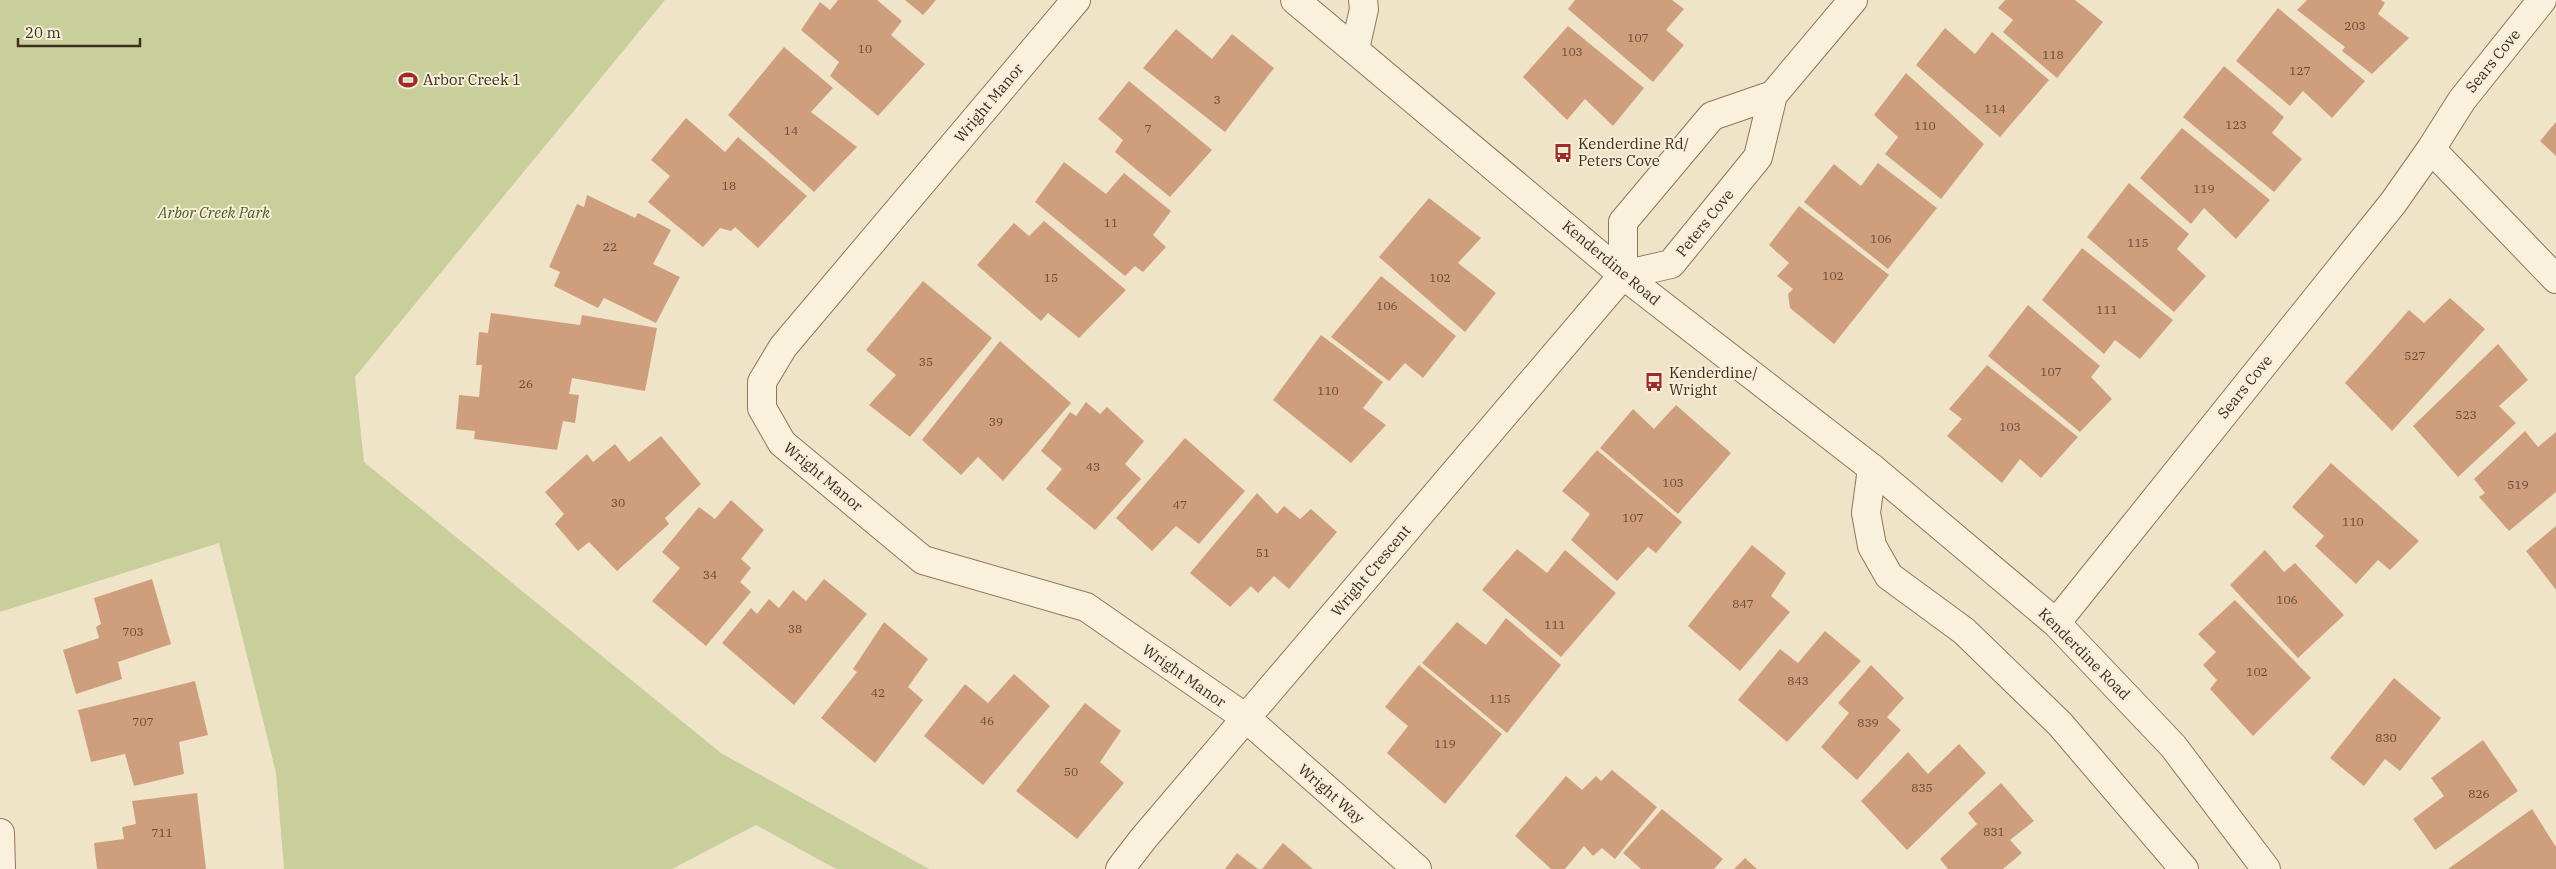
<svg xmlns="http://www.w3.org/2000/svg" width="2556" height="869" font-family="'IBM Plex Serif',serif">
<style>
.green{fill:#c9cf9b}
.building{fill:#cf9f7d}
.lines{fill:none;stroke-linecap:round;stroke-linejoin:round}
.minor-casing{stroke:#8d765c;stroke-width:30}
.minor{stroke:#faf1dc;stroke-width:28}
.labels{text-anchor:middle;stroke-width:4;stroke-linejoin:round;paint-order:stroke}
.number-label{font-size:12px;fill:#624a37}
.street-label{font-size:15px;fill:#3d2e20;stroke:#f7eed8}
.poi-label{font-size:15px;fill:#3d2e20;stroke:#f7eed8;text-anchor:start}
.park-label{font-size:15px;font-style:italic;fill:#4d5a26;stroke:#f7eed8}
</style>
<rect width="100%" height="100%" fill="#f0e4c8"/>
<!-- green -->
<path class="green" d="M0 0H665L355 377 364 462 721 753 929 869H836L756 825 672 869H284L276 773 219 543 0 612Z"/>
<!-- building -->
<path class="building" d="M838 0H877L902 21 891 35 925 64 878 116 830 76 839 62 801 30 820 2 830 10Z
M905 0H936L923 15Z
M1575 0H1672L1684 9 1666 30 1684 45 1653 82 1568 9Z
M2005 0H2075L2103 22 2057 78 2003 32 2013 20 1998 8Z
M2307 0H2381L2385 3 2378 14 2409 38 2372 74 2342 51 2345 47 2297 10Z
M2278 8 2365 81 2332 118 2303 91 2290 106 2236 61Z
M1568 26 1644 88 1613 126 1585 99 1567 120 1523 77Z
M1945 28 1975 54 1992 32 2049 80 2000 137 1916 65Z
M1176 29 1212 59 1232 34 1274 68 1225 132 1143 68Z
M784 47 833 88 811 112 857 147 814 192 728 115Z
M2224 66 2284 117 2272 133 2302 159 2274 192 2183 117Z
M1906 73 1984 144 1941 199 1885 154 1898 137 1874 115Z
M1129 81 1212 150 1170 197 1115 152 1123 140 1098 119Z
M686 118 725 152 738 137 807 196 758 248 735 227 731 231 720 228 703 247 648 202 670 176 651 160Z
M2556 122V156L2540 141Z
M2182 128 2270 200 2236 239 2204 208 2191 224 2140 178Z
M1064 162 1106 194 1124 173 1171 211 1153 235 1166 247 1143 272 1135 266 1125 276 1035 202Z
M1878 163 1937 208 1888 269 1804 202 1834 164 1861 186Z
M2129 183 2189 234 2177 249 2206 276 2174 312 2087 237Z
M587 195 635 218 638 213 671 230 653 264 680 277 656 323 604 298 598 308 554 286 560 272 549 267 577 204 584 207Z
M1429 198 1481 238 1458 263 1496 293 1465 332 1379 257Z
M1799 206 1889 275 1834 344 1790 308 1788 294 1793 289 1777 276 1789 263 1769 245Z
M1044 221 1126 290 1079 338 1048 313 1041 321 977 265 1014 223 1029 236Z
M2082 248 2173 320 2140 359 2115 340 2104 354 2042 300Z
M1381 276 1456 336 1423 378 1405 363 1389 381 1331 337Z
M923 281 992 338 910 437 869 405 896 375 866 350Z
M2450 298 2485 329 2392 431 2345 383 2409 310 2424 323Z
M2028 305 2100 366 2091 377 2112 399 2080 432 1988 356Z
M491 313 580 325 582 315 657 328 645 391 572 378 569 394 579 395 575 423 563 421 557 450 474 439 475 431 456 429 459 395 479 397 482 365H476L479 332 488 333Z
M1321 335 1383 382 1363 408 1386 425 1351 463 1273 400Z
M1000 341 1071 403 1003 481 978 457 961 475 922 440Z
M2498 344 2528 380 2499 406 2516 423 2458 477 2413 426Z
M1987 365 2078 437 2041 478 2020 459 2002 483 1947 436 1962 419 1949 409Z
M1086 402 1100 414 1107 407 1144 441 1125 464 1141 479 1095 530 1046 489 1062 469 1041 451 1070 412 1076 416Z
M1676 405 1731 453 1678 514 1600 448 1633 409 1654 429Z
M2525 431 2538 447 2556 432V492L2509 531 2479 497 2485 493 2474 479Z
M661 436 701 484 665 518 669 524 617 571 589 542 578 551 555 524 564 514 545 492 587 454 593 462 615 444 629 462Z
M1185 438 1245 491 1199 544 1176 526 1152 551 1116 518Z
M1597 450 1682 522 1656 553 1648 547 1617 581 1571 540 1590 514 1562 491Z
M2331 463 2419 541 2390 570 2378 560 2356 584 2315 546 2324 536 2292 507Z
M1257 493 1277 514 1284 506 1300 519 1311 509 1337 532 1289 589 1274 576 1258 593 1251 586 1230 607 1190 573Z
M731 500 764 530 741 559 751 568 740 582 751 592 706 646 652 601 680 568 662 552 699 507 715 519Z
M2556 526V590L2526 551Z
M1752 545 1786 573 1771 596 1790 612 1740 671 1688 626Z
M1517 549 1547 573 1565 550 1616 593 1561 657 1482 590Z
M2265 550 2284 572 2295 563 2344 615 2298 658 2230 585Z
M152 579 171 644 118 662 122 679 76 694 63 650 99 638 96 627 101 624 94 598Z
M824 579 867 614 794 705 722 643 751 608 757 614 769 599 779 608 793 590 806 601Z
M2235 600 2311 678 2253 736 2210 689 2217 680 2203 665 2216 652 2198 634Z
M1506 618 1561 665 1507 733 1422 663 1457 622 1486 645Z
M884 622 928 659 908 687 923 700 875 763 821 718 857 672 853 669Z
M1825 631 1861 661 1787 742 1738 700 1780 649 1798 663Z
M1419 665 1502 734 1445 804 1387 753 1408 726 1385 707Z
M1871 665 1904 698 1887 717 1901 730 1857 780 1821 747 1849 713 1838 703Z
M1014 674 1050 706 983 785 924 736 965 684 988 703Z
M2394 678 2441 718 2400 771 2385 759 2364 786 2330 758Z
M195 681 208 735 179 742 184 774 134 786 125 754 91 762 78 710Z
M1085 703 1121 731 1100 762 1124 783 1077 839 1016 791Z
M2483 740 2518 791 2435 850 2413 819 2444 796 2431 778Z
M1959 744 1986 773 1907 850 1861 801 1908 752 1928 774Z
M1612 770 1657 807 1615 859 1602 848 1593 856 1584 846 1565 869H1551L1515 836 1566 776 1582 790 1596 776 1601 781Z
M2001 783 2034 821 2010 840 2022 853 2003 869H1948L1940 859 1977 824 1968 813Z
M197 793 206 869H97L94 843 124 839 122 827 136 824 132 801Z
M1662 809 1723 859 1714 869H1641L1623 853Z
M2532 809 2556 847V869H2448Z
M1283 843 1313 869H1262Z
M1237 853 1258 869H1225Z
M1745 858 1757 869H1734Z"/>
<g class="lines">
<!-- minor casing -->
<g class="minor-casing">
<path id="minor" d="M1076 0 783 347 762 382V408L782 443 923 560 1086 607 1246 718 1417 869
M1295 0 1623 275 1872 468 2056 623 2173 746 2266 869
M1355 49 1364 9 1363 0
M2431 149 2556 279
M1623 275 1671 264 1758 157 1773 95 1853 0
M1623 275V222L1712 116 1773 95
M1872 468 1866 513 1872 546 1889 576 1964 631 2060 724 2184 869
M2056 623 2393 203 2431 149 2462 100 2542 0
M0 833 1 869
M1120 869 1143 839 1623 275"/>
</g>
<!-- minor -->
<use href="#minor" class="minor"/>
</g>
<!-- icons -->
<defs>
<g id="stadium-bare" transform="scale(1.5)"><path d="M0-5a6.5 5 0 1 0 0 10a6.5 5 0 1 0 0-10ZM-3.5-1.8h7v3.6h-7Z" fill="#9e2a2b" stroke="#f7eed8" stroke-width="2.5" paint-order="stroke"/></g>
<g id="bus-bare" transform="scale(1.5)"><path d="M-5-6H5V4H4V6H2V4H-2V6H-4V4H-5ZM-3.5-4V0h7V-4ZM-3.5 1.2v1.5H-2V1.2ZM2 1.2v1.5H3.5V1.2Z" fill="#9e2a2b" stroke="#f7eed8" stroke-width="2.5" paint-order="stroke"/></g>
</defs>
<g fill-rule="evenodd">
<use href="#stadium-bare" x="408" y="80"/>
<use href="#bus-bare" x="1563" y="153"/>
<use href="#bus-bare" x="1654" y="382"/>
</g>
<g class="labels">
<!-- number labels -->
<g class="number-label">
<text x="2355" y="30">203</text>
<text x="1638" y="42">107</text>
<text x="865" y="53">10</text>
<text x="1572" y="56">103</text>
<text x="2053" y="59">118</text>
<text x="2300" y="75">127</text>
<text x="1217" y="104">3</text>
<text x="1995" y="113">114</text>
<text x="2236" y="129">123</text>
<text x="1925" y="130">110</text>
<text x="1148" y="133">7</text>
<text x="791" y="135">14</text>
<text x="729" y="190">18</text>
<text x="2204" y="193">119</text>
<text x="1111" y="227">11</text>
<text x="1881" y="243">106</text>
<text x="2138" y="247">115</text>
<text x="610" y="251">22</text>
<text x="1833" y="280">102</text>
<text x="1051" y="282">15</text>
<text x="1440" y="282">102</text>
<text x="1387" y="310">106</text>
<text x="2107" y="314">111</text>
<text x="2415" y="360">527</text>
<text x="926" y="366">35</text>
<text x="2051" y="376">107</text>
<text x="526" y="388">26</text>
<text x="1328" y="395">110</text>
<text x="2466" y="419">523</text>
<text x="996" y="426">39</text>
<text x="2010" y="431">103</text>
<text x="1093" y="471">43</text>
<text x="1673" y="487">103</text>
<text x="2518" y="489">519</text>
<text x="618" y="507">30</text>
<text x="1180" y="509">47</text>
<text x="1633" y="522">107</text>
<text x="2353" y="526">110</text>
<text x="1263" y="557">51</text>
<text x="710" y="579">34</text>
<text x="2287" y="604">106</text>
<text x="1743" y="608">847</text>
<text x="1555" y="629">111</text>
<text x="795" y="633">38</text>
<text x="133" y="636">703</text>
<text x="2257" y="676">102</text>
<text x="1798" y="685">843</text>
<text x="878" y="697">42</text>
<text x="1500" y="703">115</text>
<text x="987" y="725">46</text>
<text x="143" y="726">707</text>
<text x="1868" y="727">839</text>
<text x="2386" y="742">830</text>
<text x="1445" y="748">119</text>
<text x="1071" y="776">50</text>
<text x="1922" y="792">835</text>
<text x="2479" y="798">826</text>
<text x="1994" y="836">831</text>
<text x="162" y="837">711</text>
</g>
<!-- street labels -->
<g class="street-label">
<text transform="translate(2493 61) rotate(-51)" y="5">Sears Cove</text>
<text transform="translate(989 103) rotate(-50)" y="5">Wright Manor</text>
<text transform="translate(1705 223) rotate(-51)" y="5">Peters Cove</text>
<text transform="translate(1611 263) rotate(40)" y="5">Kenderdine Road</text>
<text transform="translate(2245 387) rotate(-51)" y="5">Sears Cove</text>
<text transform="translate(823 477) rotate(40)" y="5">Wright Manor</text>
<text transform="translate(1371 571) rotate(-50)" y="5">Wright Crescent</text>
<text transform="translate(2084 654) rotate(45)" y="5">Kenderdine Road</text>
<text transform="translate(1184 676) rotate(35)" y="5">Wright Manor</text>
<text transform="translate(1331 794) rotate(41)" y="5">Wright Way</text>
</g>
<!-- poi labels -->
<g class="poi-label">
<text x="423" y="85">Arbor Creek 1</text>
<text x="1578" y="149">Kenderdine Rd/<tspan x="1578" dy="17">Peters Cove</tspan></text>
<text x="1669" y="378">Kenderdine/<tspan x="1669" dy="17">Wright</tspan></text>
</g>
<!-- park labels -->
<g class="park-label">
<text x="214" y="218">Arbor Creek Park</text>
</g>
</g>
<!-- scale -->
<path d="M18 38v8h122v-8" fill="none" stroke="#3d2e20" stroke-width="2.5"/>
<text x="25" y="38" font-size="15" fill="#3d2e20" stroke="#f7eed8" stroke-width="4" paint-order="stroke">20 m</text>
</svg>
